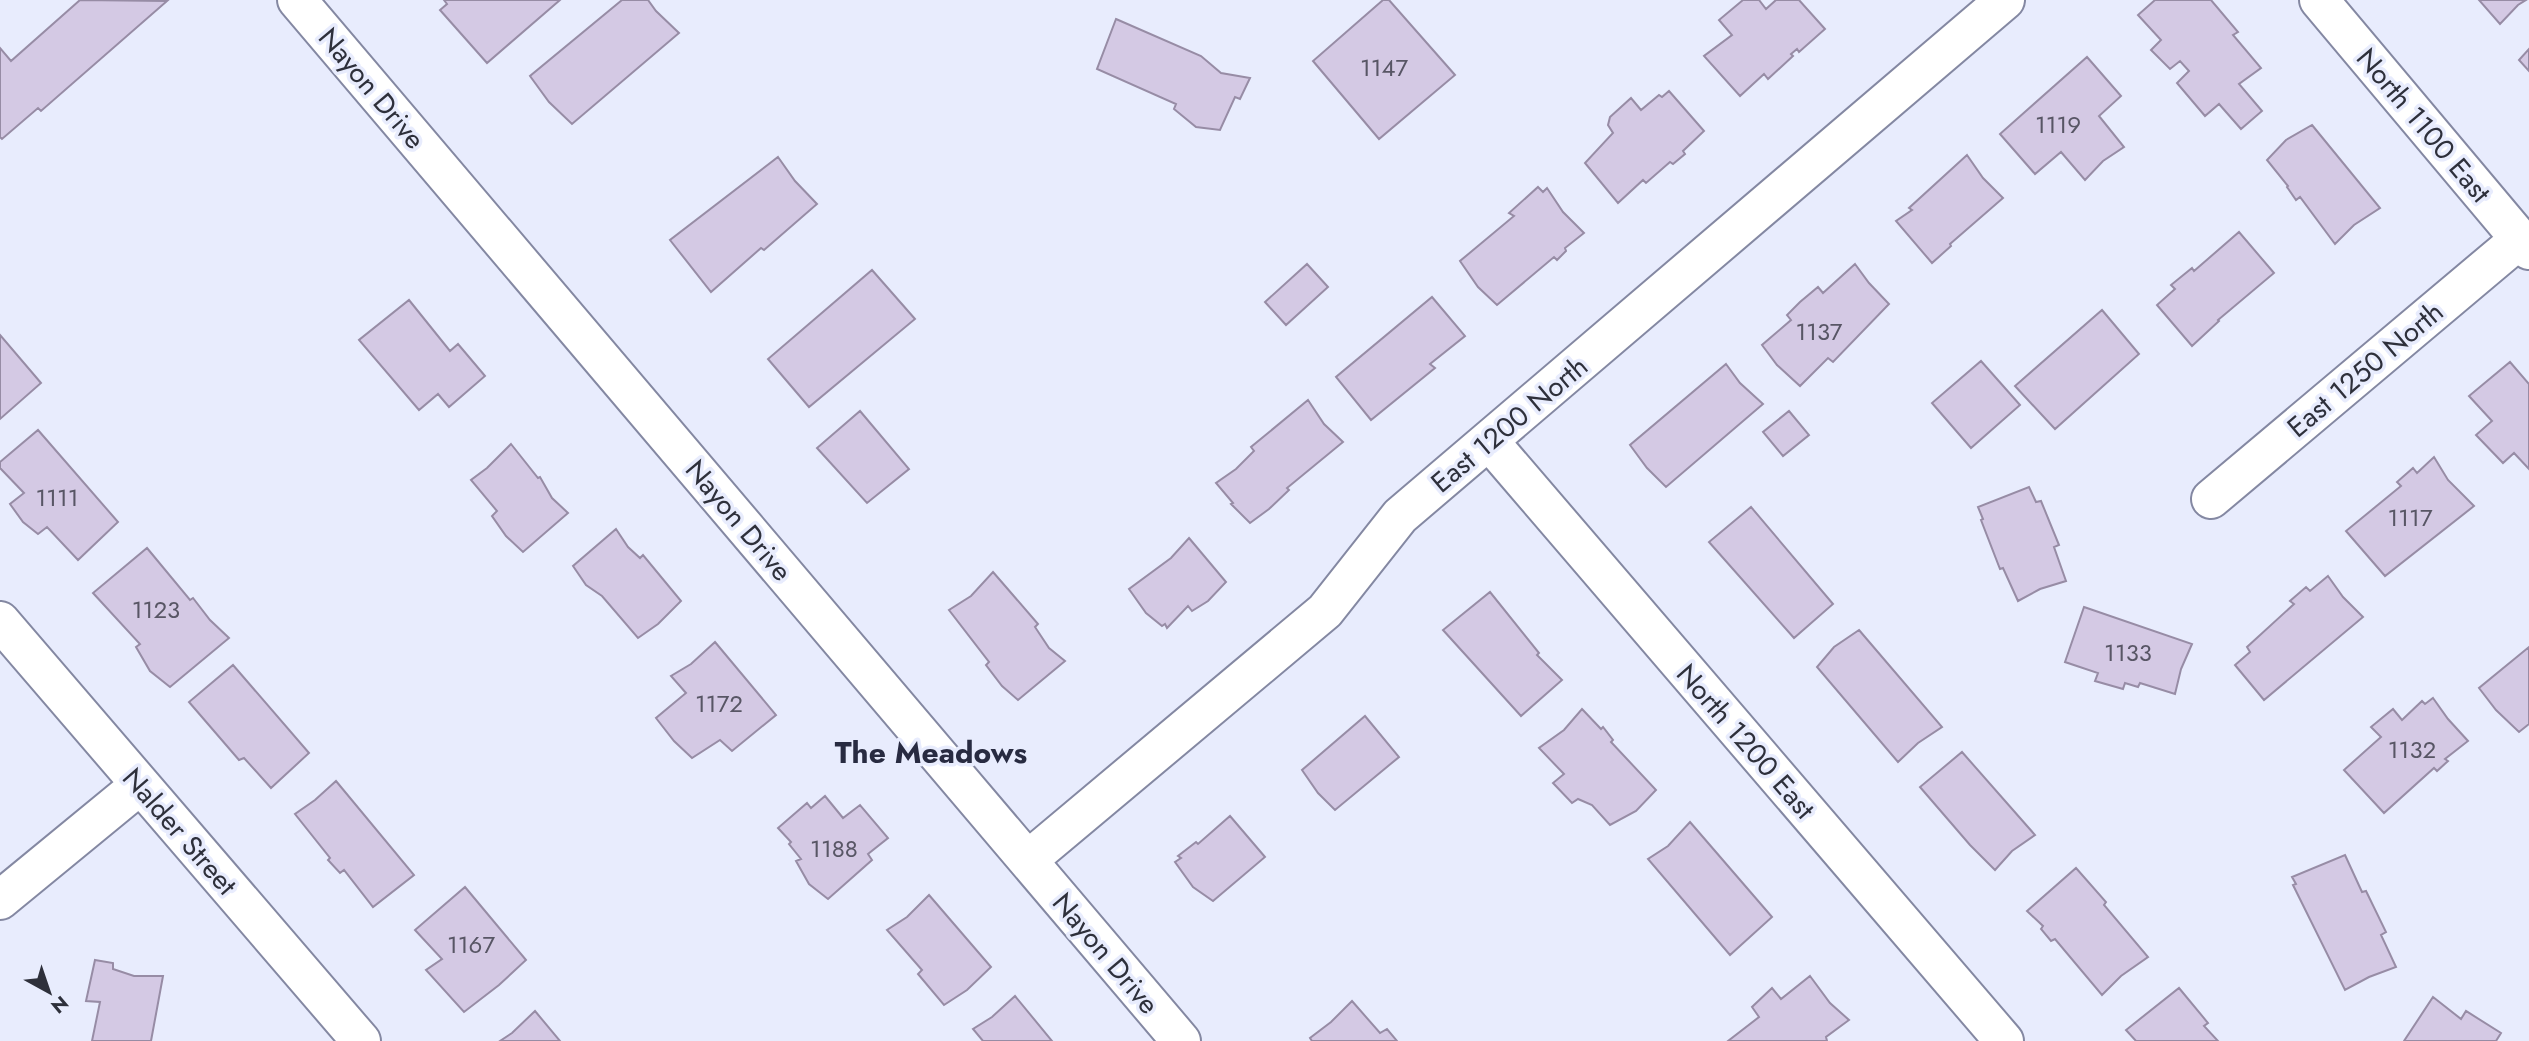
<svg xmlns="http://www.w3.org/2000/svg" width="2529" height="1041" font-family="Jost,sans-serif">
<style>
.building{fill:#d4c9e4;stroke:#978ca5;stroke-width:2}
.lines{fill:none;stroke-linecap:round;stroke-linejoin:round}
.minor-casing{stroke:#8488a2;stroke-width:42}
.minor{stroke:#fff;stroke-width:38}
.labels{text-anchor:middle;stroke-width:7;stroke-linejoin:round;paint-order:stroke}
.number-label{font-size:24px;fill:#585665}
.street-label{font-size:28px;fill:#2e303b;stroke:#e8ecfd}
.neighbourhood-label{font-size:30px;font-weight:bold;fill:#282b41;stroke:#e8ecfd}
</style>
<rect width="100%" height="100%" fill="#e8ecfd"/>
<!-- building -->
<path class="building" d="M80 0 167 1 41 111 38 108 2 139 0 137V48L11 61Z
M444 0H560L487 63 440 10 447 4Z
M622 0H648L656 11 679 33 572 124 549 102 530 76Z
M1383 0H1389L1455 75 1379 139 1313 61Z
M1743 0H1759L1766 9 1776 0H1799L1825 29 1799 52 1797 49 1791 54 1793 56 1768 79 1764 74 1740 96 1704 56 1732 35 1719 20Z
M2155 0H2211L2238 32 2233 35 2261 68 2239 84 2262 111 2241 129 2219 104 2205 116 2177 83 2189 71 2180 61 2170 69 2151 50 2161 40 2138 15Z
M2479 0H2526L2518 5 2500 24Z
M1116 19 1201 56 1221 73 1250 78 1240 99 1235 97 1220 130 1196 127 1174 109 1176 104 1097 69Z
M2529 49V71L2519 60Z
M2087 57 2121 96 2099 116 2124 147 2103 161 2085 180 2061 152 2035 174 2000 134Z
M1669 91 1704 131 1683 151 1685 154 1673 164 1670 162 1646 183 1643 180 1618 203 1585 163 1613 133 1608 125 1610 117 1631 98 1641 110 1659 95 1662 97Z
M2312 125 2380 208 2354 225 2335 244 2300 197 2296 200 2287 187 2288 186 2267 160 2286 140Z
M1967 155 1983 178 2003 198 1950 244 1951 246 1932 263 1896 221 1912 210 1909 208Z
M778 157 795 181 817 204 764 250 761 248 711 292 670 240Z
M1538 187 1543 192 1547 188 1563 212 1584 233 1565 248 1566 251 1557 260 1554 257 1497 305 1478 287 1460 261 1514 216 1509 213Z
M2239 232 2274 273 2218 320 2219 321 2192 346 2157 305 2175 289 2171 285 2192 268 2194 271Z
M1307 264 1328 287 1286 325 1265 302Z
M1855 264 1869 283 1889 304 1833 362 1828 358 1800 386 1777 365 1762 345 1791 320 1787 315 1800 302 1818 287 1823 293Z
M872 270 915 319 809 407 768 359Z
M1432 297 1465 336 1430 364 1435 368 1371 420 1336 377Z
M409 300 450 351 458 344 485 376 449 407 438 394 419 410 359 340Z
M2102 310 2139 354 2055 429 2015 386Z
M0 335 41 383 0 419Z
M1981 361 2020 405 1971 448 1932 403Z
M2510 362 2529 384V469L2514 453 2503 463 2476 435 2492 421 2469 396Z
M1726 364 1740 383 1763 404 1666 487 1647 468 1630 445Z
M1308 400 1324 424 1343 442 1287 488 1289 490 1269 509 1250 523 1231 504 1233 503 1216 483 1236 469 1254 451 1251 447Z
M860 411 909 469 867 503 817 448Z
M1789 411 1809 435 1783 456 1763 432Z
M38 430 118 522 78 560 47 527 38 534 23 522 10 504 24 493 0 468V462Z
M511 444 538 478 540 477 552 498 568 513 523 552 506 536 492 516 497 511 471 480 487 468Z
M2434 457 2448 480 2474 506 2385 576 2346 531 2401 486 2397 482 2413 468 2417 473Z
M2029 487 2036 502 2041 501 2059 545 2054 547 2066 581 2040 589 2018 601 2003 568 2000 569 1981 520 1983 519 1978 507Z
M1751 507 1833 604 1794 638 1709 542Z
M616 529 628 547 640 558 643 555 681 601 658 624 638 638 602 596 586 585 573 566Z
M1189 538 1226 582 1208 601 1192 611 1188 606 1167 628 1165 624 1162 626 1146 613 1129 589 1171 558Z
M147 548 190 600 193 598 210 620 229 638 170 687 150 671 136 647 140 644 93 593Z
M993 572 1038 624 1035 627 1049 648 1065 661 1018 700 1002 686 986 665 989 662 949 610 971 596Z
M2328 576 2343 597 2363 617 2264 700 2235 665 2250 652 2247 647 2294 604 2290 601 2306 587 2310 591Z
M1490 592 1539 653 1537 655 1562 680 1521 716 1443 630Z
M2084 607 2192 644 2181 669 2175 694 2140 683 2138 687 2125 683 2123 689 2095 681 2098 673 2065 662Z
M1859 630 1942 727 1918 743 1898 762 1817 667 1834 647Z
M715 642 776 715 732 751 720 740 692 758 674 741 656 718 686 693 671 676 691 664Z
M2529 647V724L2519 732 2496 710 2479 688Z
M233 665 309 753 271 788 244 758 239 760 189 702Z
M2433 698 2448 719 2468 741 2445 759 2448 761 2437 771 2434 768 2384 813 2344 770 2381 737 2371 727 2393 709 2402 720 2422 701 2425 704Z
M1582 709 1601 729 1603 727 1613 740 1611 742 1656 790 1636 811 1610 825 1592 805 1578 799 1572 803 1553 783 1564 774 1539 748 1564 730Z
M1365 716 1399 757 1335 810 1318 793 1302 770Z
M1962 752 2035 835 2012 851 1995 870 1970 845 1920 787Z
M336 781 414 875 373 907 344 870 340 873 328 860 330 858 295 814 315 800Z
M825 796 843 818 860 805 888 838 868 854 872 860 828 899 809 884 796 861 801 859 789 844 791 842 778 828 807 803 811 808Z
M1230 816 1265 857 1213 901 1193 887 1175 862 1181 858 1178 856 1196 842 1198 844Z
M1690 822 1772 917 1730 955 1648 859 1668 846Z
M2345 855 2362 892 2366 891 2386 932 2381 935 2396 967 2369 977 2345 990 2293 885 2296 884 2292 877Z
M2076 868 2106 902 2104 905 2148 957 2121 976 2102 995 2055 939 2051 941 2041 929 2043 926 2027 911Z
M465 887 526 960 499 985 464 1012 426 970 442 959 415 930Z
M929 895 991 967 967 990 944 1005 918 974 922 970 887 930 907 917Z
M95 960 113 963V969L134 976H163L151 1041H92L100 1002 86 1001Z
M1810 976 1830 1003 1849 1020 1826 1037 1827 1041H1728L1759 1017 1752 1007 1772 988 1781 999Z
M2179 988 2208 1023 2204 1026 2218 1041H2136L2126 1030Z
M1015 996 1052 1041H983L973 1029 992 1017Z
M2433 997 2461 1019 2466 1011 2501 1033 2496 1041H2404Z
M1352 1001 1380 1033 1387 1029 1397 1041H1312L1310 1038 1331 1022Z
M535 1011 560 1041H500L512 1033Z"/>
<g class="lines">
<!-- minor casing -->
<g class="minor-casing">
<path id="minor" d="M297 0 1181 1041
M2319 0 2529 250
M1489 441 2004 1041
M2211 499 2520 239
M0 621 361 1041
M1028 860 1325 611 1400 516 2005 0
M0 900 140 785"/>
</g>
<!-- minor -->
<use href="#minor" class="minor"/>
</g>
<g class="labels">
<!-- number labels -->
<g class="number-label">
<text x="1384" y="76">1147</text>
<text x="2058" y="133">1119</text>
<text x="1819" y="340">1137</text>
<text x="57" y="506">1111</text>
<text x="2410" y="526">1117</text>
<text x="156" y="618">1123</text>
<text x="2128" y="661">1133</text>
<text x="719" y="712">1172</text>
<text x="2412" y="758">1132</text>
<text x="834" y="857">1188</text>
<text x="471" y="953">1167</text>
</g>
<!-- street labels -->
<g class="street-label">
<text transform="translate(372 88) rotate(50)" y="10">Nayon Drive</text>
<text transform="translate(2424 125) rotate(50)" y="10">North 1100 East</text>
<text transform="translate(2365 369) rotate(-40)" y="10">East 1250 North</text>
<text transform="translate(1509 424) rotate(-40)" y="10">East 1200 North</text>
<text transform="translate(739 520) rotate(50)" y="10">Nayon Drive</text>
<text transform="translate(1746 741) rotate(49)" y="10">North 1200 East</text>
<text transform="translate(180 831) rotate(49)" y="10">Nalder Street</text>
<text transform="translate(1106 953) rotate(50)" y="10">Nayon Drive</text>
</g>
<!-- neighbourhood labels -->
<g class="neighbourhood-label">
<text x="931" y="763">The Meadows</text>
</g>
</g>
<!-- north arrow -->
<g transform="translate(49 992) rotate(140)" stroke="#e8ecfd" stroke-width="5" paint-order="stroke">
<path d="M0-5L12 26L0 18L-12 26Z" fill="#2e303b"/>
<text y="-10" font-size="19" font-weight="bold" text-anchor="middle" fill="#2e303b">N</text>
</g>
</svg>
